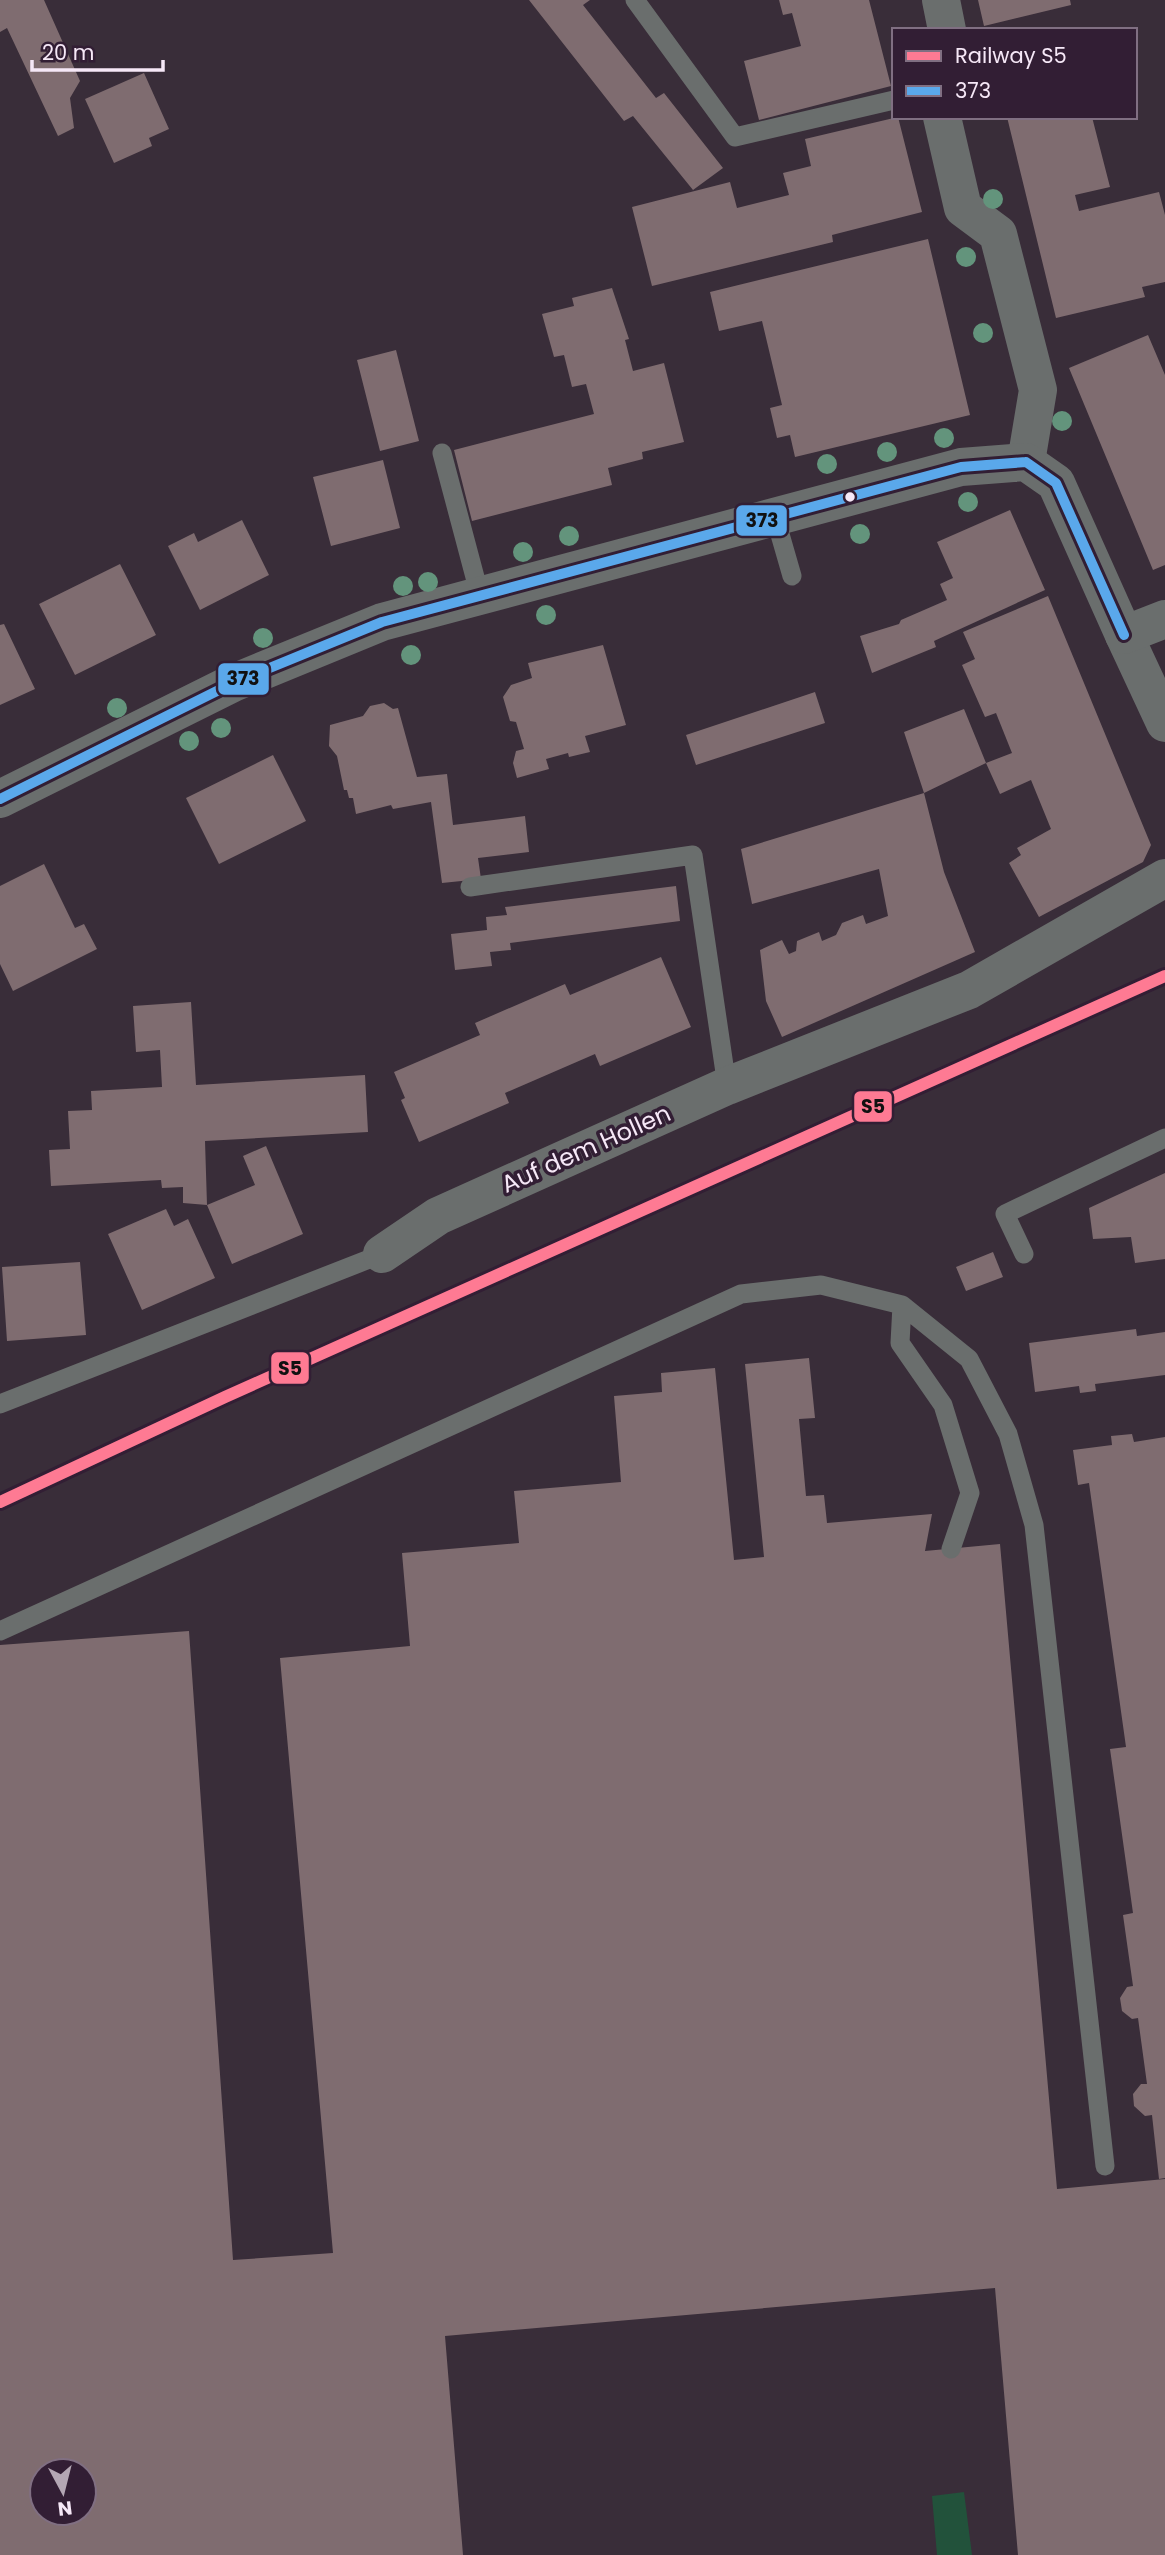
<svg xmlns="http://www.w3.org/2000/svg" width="1165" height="2555" font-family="Poppins,sans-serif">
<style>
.green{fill:#22523b}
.building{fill:#7f6c70;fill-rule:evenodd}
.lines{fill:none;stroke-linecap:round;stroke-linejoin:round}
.service{stroke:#6a6e6d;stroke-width:19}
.minor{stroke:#6a6e6d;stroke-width:38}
.tertiary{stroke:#6a6e6d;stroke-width:38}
.bus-1-casing{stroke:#321e34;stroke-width:16}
.bus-1{stroke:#5aa8eb;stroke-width:10}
.rail-1-casing{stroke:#321e34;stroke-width:18}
.rail-1{stroke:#fe7a93;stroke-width:12}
.tree{fill:#63947c}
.bus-dot{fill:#f6e8f7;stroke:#321e34;stroke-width:2.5}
.labels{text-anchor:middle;stroke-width:7;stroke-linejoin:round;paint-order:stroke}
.street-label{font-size:24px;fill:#f6e8f7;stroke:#321e34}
.line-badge{stroke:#321e34;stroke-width:2.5}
.pale-badge-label{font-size:19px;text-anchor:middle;font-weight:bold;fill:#111}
</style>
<rect width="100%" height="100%" fill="#392d39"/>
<!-- green -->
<path class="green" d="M964 2492 972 2555H937L932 2496Z"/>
<!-- building -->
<path class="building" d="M0 0H44L80 81 70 98 74 128 58 136 7 28 0 32Z
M529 0H590L583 5 656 98 664 93 723 168 693 190 633 116 624 121Z
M779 0H869L891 86 759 120 744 61 801 46 792 13 783 15Z
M978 0H1070L1071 5 984 26Z
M144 73 169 129 149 138 152 146 114 163 85 99Z
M898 117 922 212 832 235 833 242 652 286 632 207 730 182 737 208 789 195 783 173 811 166 805 139Z
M1007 117H1092L1110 187 1075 195 1079 211 1159 192 1165 215V282L1142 287 1145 297 1056 318Z
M928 239 970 415 795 457 790 435 777 438 770 408 782 405 762 321 719 331 710 292Z
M612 288 629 339 625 340 633 371 664 363 684 442 642 452 643 459 608 468 612 485 472 521 454 450 594 414 586 384 572 387 564 355 554 357 542 314 574 306 572 298Z
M1148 335 1165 375V565L1153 570 1069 368Z
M396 350 419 441 380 451 357 360Z
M383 460 400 528 331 546 313 477Z
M1010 510 1045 590 934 641 936 647 872 673 860 636 899 624 901 620 947 600 940 584 953 578 937 542Z
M242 520 269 575 200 610 168 546 194 533 198 542Z
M120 564 156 635 75 675 39 604Z
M1048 596 1151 845 1143 862 1039 917 1009 863 1021 855 1017 848 1051 829 1031 780 1000 794 986 763 1012 753 996 713 985 717 962 665 975 659 963 632Z
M4 624 35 689 0 705V625Z
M603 645 626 725 585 736 590 752 569 757 568 753 546 759 549 769 517 778 513 763 516 751 524 749 516 722 510 721 503 697 511 685 532 678 528 663Z
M815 692 825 723 696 765 686 735Z
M384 703 393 709 398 708 417 777 447 774 453 825 525 816 529 852 478 858 481 879 442 883 431 802 393 809 391 805 356 814 353 798H349L347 790H344L337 756 329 746 330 725 363 716 370 706Z
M964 709 986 763 924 793 904 732Z
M273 755 306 821 219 864 186 798Z
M924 793 944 872 975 952 782 1037 766 1001 760 950 782 940 789 954 796 951 797 941 819 932 822 941 836 935 842 923 863 915 866 924 888 916 879 869 752 904 741 849Z
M44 864 75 928 84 924 97 949 13 991 0 964V886Z
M676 886 680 921 510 943 511 950 490 952 492 966 455 970 451 934 487 930 486 917 507 915 505 907Z
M661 957 691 1027 600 1066 595 1054 505 1093 509 1103 419 1142 401 1100 405 1098 394 1072 480 1035 475 1023 565 984 570 995Z
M191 1002 196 1085 365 1075 368 1132 205 1141 207 1205 255 1185 243 1156 266 1146 303 1234 232 1264 207 1205 183 1203V1187L162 1188 161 1180 51 1186 49 1150 70 1149 68 1111 92 1110 91 1091 162 1087 160 1050 136 1052 133 1006Z
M1165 1173V1259L1135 1263 1131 1237 1093 1239 1089 1208Z
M166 1209 174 1226 188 1219 215 1278 142 1310 108 1234Z
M993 1252 1003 1277 966 1291 956 1267Z
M80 1262 86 1335 7 1341 2 1267Z
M1136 1329 1137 1336 1165 1332V1375L1095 1384 1096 1391 1080 1393 1079 1386 1035 1392 1029 1343Z
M809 1358 815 1418 799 1419 806 1496 824 1495 827 1523 932 1514 925 1551 1000 1544 1057 2189 1165 2179V2555H1018L995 2288 445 2336 463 2555H0V1645L189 1631 233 2260 333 2253 280 1658 410 1646 402 1553 519 1543 514 1491 621 1482 614 1396 662 1392 661 1373 715 1368 734 1560 764 1557 745 1364ZM42 2471H84V2513H42Z
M1132 1434 1134 1442 1165 1437V2178L1159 2179 1152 2115 1145 2116 1134 2106 1133 2094 1141 2084H1147L1138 2018 1132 2019 1122 2011 1120 1998 1127 1987 1133 1986 1123 1915 1133 1913 1110 1749 1126 1747 1089 1483 1078 1485 1073 1450 1112 1445 1111 1436Z"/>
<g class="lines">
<!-- service -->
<path class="service" d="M635 0 735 137 894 100
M442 453 480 596
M775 517 792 576
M470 887 693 855 727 1086
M1024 1254 1005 1214 1165 1138
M902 1305 900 1343 943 1405 970 1493 951 1549
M0 1404 382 1254
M0 1631 741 1294 821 1285 902 1305 969 1359 1008 1434 1034 1525 1105 2166"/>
<!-- minor -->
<path class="minor" d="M941 0 947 30
M942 117 963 208 998 234 1038 390 1026 462
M1124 635 1165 723
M382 1254 438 1216 727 1086 969 990 1165 878"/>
<!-- tertiary -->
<path class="tertiary" d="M0 799 233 683 382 622 961 467 1026 462 1056 483 1124 635 1165 619"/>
<!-- bus-1 casing -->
<g class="bus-1-casing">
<path id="bus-1" d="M1026 462 1056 483 1124 635
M0 799 233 683 382 622 961 467 1026 462"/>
</g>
<!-- bus-1 -->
<use href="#bus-1" class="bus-1"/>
<!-- rail-1 casing -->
<g class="rail-1-casing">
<path id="rail-1" d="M0 1502 225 1397 1165 976"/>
</g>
<!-- rail-1 -->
<use href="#rail-1" class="rail-1"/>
</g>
<!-- trees -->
<g class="tree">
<circle cx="993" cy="199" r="10"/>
<circle cx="966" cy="257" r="10"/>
<circle cx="983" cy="333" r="10"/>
<circle cx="1062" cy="421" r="10"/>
<circle cx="944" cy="438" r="10"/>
<circle cx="887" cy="452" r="10"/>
<circle cx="827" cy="464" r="10"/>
<circle cx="968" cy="502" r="10"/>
<circle cx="860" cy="534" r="10"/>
<circle cx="569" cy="536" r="10"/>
<circle cx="523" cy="552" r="10"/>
<circle cx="428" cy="582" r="10"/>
<circle cx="403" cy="586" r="10"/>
<circle cx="546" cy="615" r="10"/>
<circle cx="263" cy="638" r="10"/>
<circle cx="411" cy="655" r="10"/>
<circle cx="117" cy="708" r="10"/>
<circle cx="221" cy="728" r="10"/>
<circle cx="189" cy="741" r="10"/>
</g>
<!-- markers -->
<circle class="bus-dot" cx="850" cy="497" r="6"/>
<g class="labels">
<!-- street labels -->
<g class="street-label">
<text transform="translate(586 1149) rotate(-24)" y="8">Auf dem Hollen</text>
</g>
</g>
<g class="line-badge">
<rect x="735" y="504" width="53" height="33" rx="7" fill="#5aa8eb"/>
<rect x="217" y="662" width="53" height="34" rx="7" fill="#5aa8eb"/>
<rect x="853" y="1090" width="40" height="33" rx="7" fill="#fe7a93"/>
<rect x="270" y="1351" width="40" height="34" rx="7" fill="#fe7a93"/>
</g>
<g class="pale-badge-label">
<text x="762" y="527">373</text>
<text x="243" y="685">373</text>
<text x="873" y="1113">S5</text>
<text x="290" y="1375">S5</text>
</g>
<!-- legend -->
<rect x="892" y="28" width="245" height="91" fill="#321e34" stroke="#806f82" stroke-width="2"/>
<rect x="906" y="51" width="35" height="10" fill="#fe7a93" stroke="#806f82" stroke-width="2"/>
<text x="955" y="63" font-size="21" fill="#f6e8f7">Railway S5</text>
<rect x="906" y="86" width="35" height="10" fill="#5aa8eb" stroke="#806f82" stroke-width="2"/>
<text x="955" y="98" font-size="21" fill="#f6e8f7">373</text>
<!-- north arrow -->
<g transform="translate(63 2492) rotate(173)"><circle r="33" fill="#321e34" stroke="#806f82" stroke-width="2"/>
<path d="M0-5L12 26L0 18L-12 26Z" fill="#b4a7b4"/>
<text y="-10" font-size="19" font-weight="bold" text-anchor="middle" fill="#f6e8f7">N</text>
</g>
<!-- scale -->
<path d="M32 60v10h131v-10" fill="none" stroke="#f6e8f7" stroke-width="3.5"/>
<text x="42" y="60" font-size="21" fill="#f6e8f7" stroke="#321e34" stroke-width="5" paint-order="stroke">20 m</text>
</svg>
